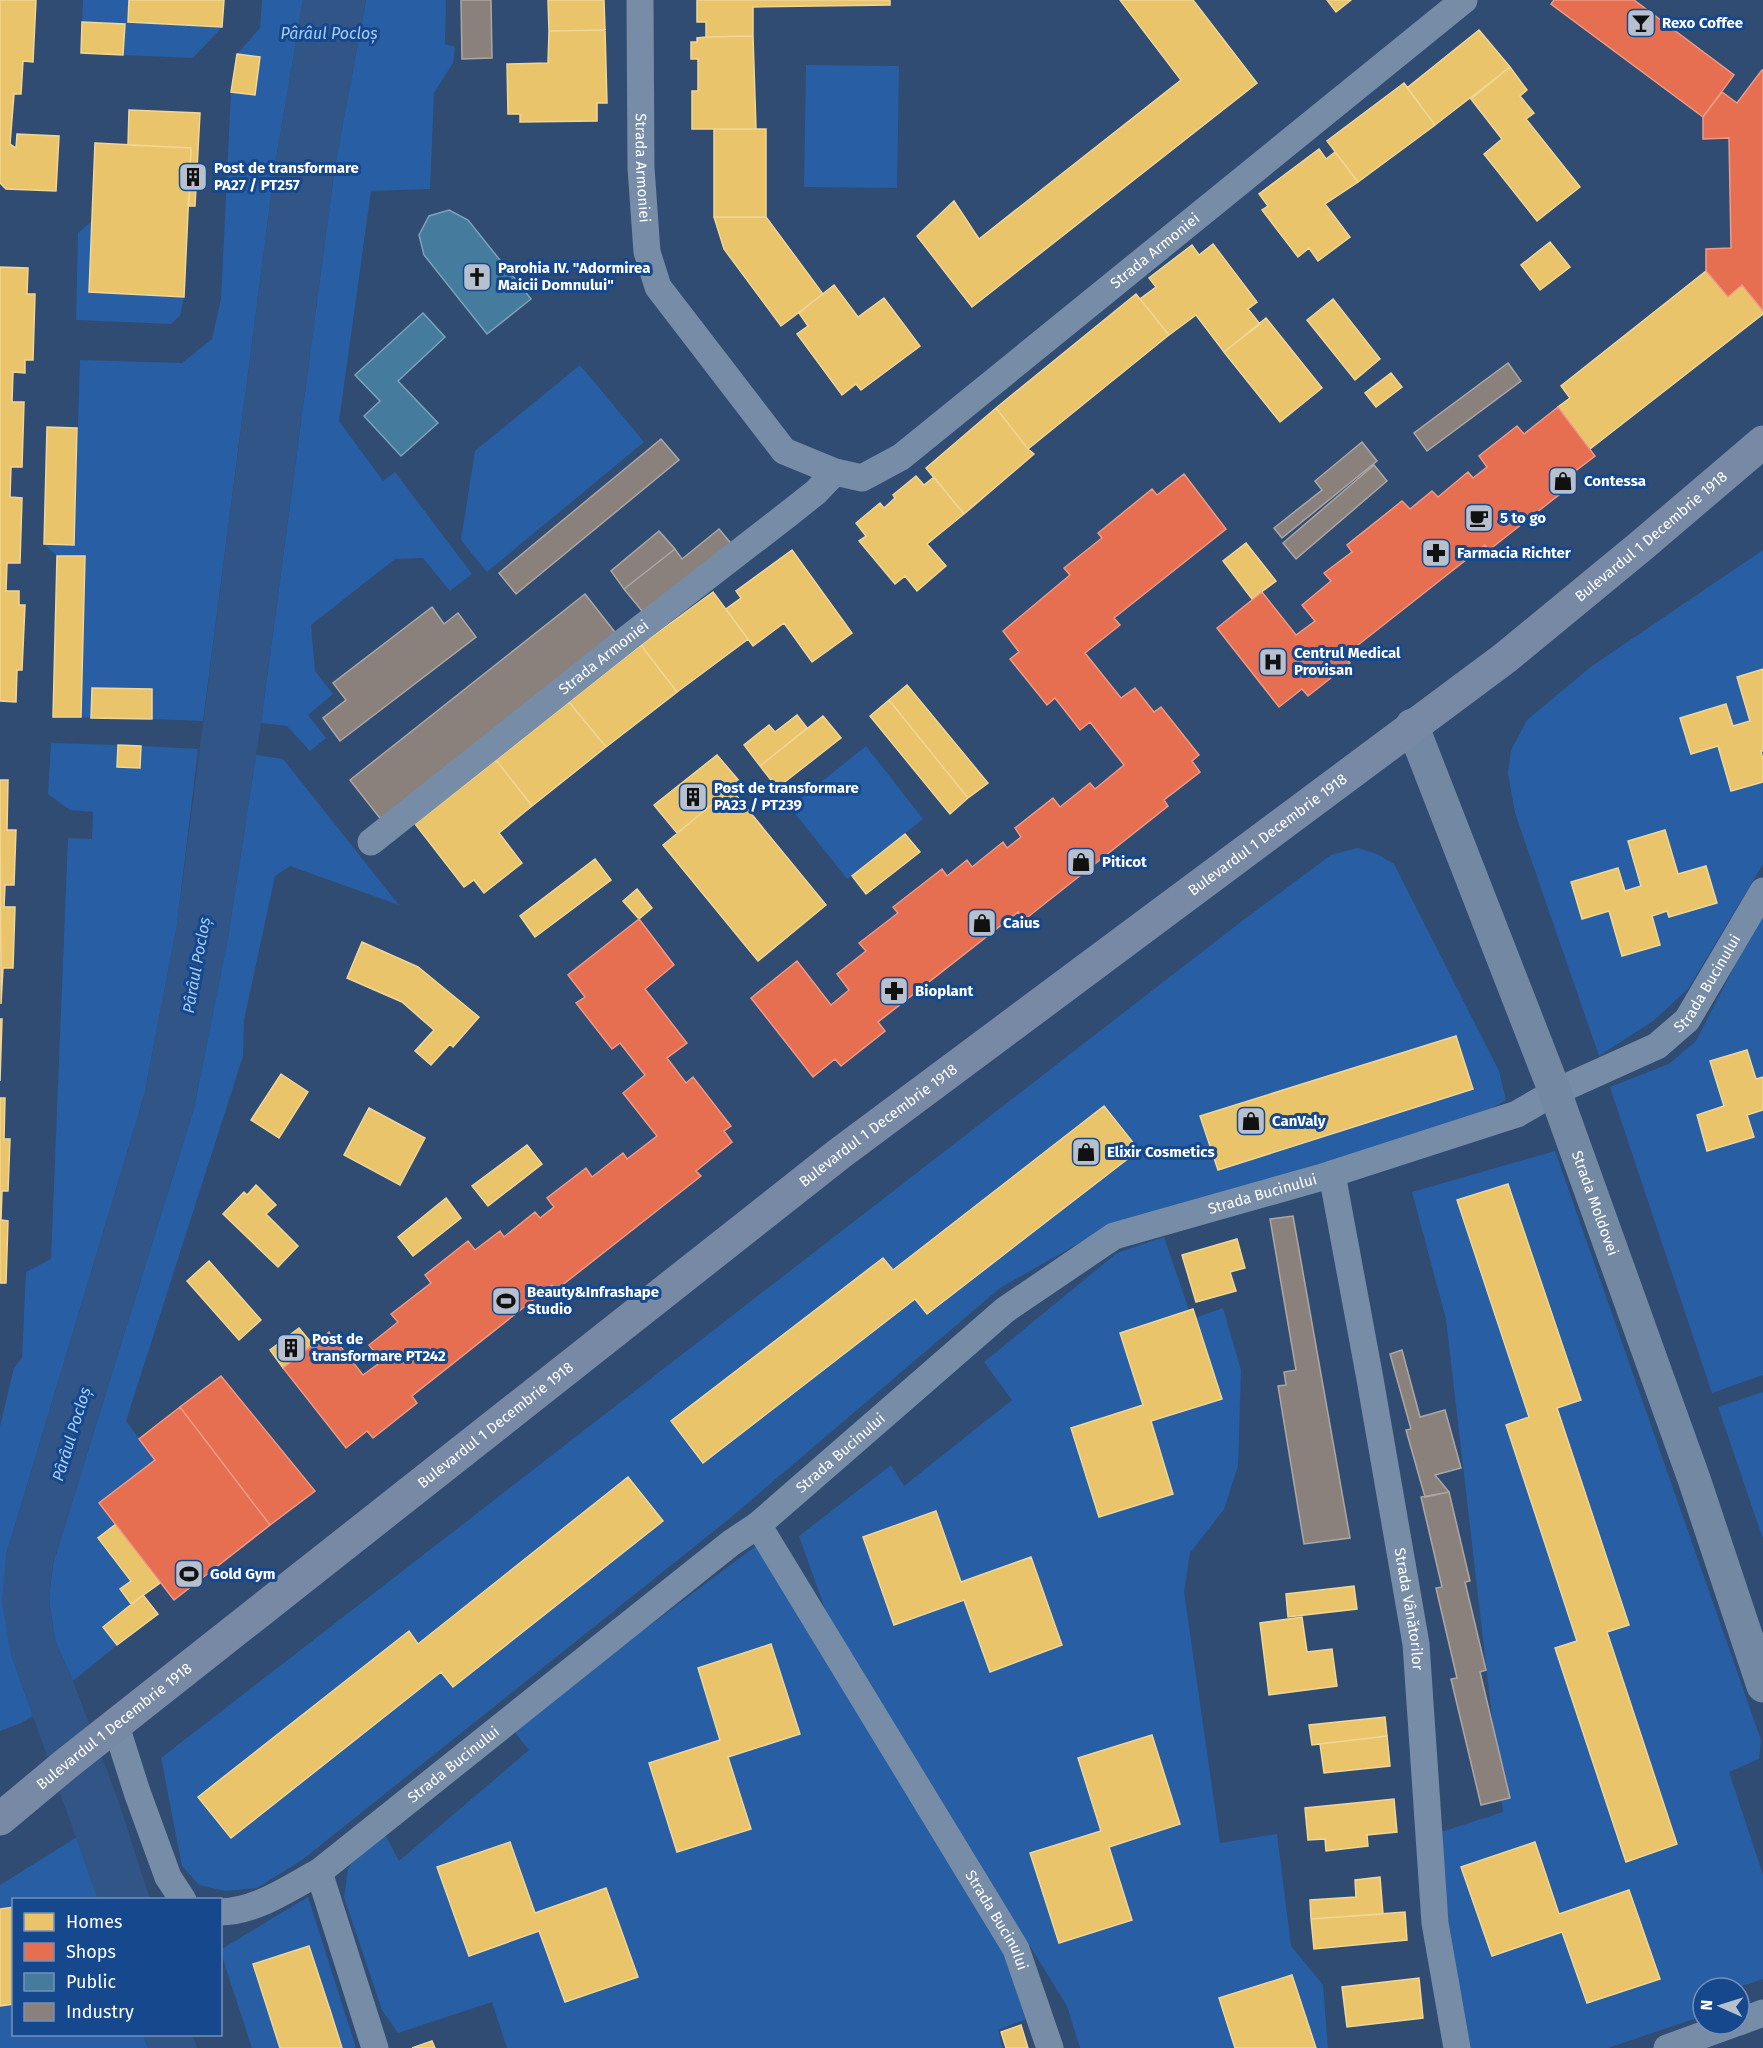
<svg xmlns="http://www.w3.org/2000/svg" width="1763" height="2048" font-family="'Fira Sans',sans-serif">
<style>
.green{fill:#285ea4}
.water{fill:#305586}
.homes{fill:#e9c46a;stroke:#f0d697;stroke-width:1.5}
.shops{fill:#e76f51;stroke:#ee9a85;stroke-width:1.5}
.public{fill:#457b9d;stroke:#7da3ba;stroke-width:1.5}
.industry{fill:#8a817c;stroke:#ada7a3;stroke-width:1.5}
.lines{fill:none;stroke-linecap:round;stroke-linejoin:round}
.street{stroke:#778ca6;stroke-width:27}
.secondary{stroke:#7388a2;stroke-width:33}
.primary{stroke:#7789a5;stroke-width:33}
.labels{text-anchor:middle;stroke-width:6;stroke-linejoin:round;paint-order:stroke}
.poi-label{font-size:15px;font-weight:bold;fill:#fff;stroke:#15488d;text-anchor:start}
.street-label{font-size:15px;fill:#fff;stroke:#15488d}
.water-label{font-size:16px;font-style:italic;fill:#aacdf7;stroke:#15488d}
</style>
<rect width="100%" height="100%" fill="#304c72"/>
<!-- green -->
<path class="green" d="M83 0H224L222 27 193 58 123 55 125 24 82 22Z
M262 0H303L275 165 203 721 152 719V689L93 688 91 718 81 717 85 557 57 556 44 544H74L80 360 182 363 212 339 221 299 231 92 259 57 237 54 260 28Z
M366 0H446L445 44 455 47 453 63 434 93 430 189 371 191 339 421 383 481 395 472 472 574 450 591 423 558 395 559 311 625 315 671 333 694 308 715 326 738 310 751 287 726 261 723 335 166Z
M806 65 899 66 897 188 804 187Z
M92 221 89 292 184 297 180 316 171 324 76 320 78 233Z
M580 365 644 442 487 572 461 540 475 451Z
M1763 550V864L1688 989 1653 1021 1599 1056 1515 813 1508 773 1511 750 1527 720 1592 666Z
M51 743 118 745V767L140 768 141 746 198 749 177 925 144 1096 6 1555 11 1654 33 1716 21 1723 0 1731V1426L14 1368 22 1358 26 1272 51 1259 68 838 92 839 93 812 70 810 48 794Z
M866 746 923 819 847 879 790 807Z
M256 755 283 759 399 905 290 866 275 876 244 1020 243 1056 126 1421 155 1460 99 1503 116 1524 98 1538 131 1581 120 1589 131 1604 103 1627 117 1645 73 1681 55 1640 49 1599 53 1564 194 1108 228 938Z
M1358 848 1377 854 1394 864 1499 1071 1506 1100 1482 1114 1097 1233 1000 1288 729 1519 302 1860 257 1888 225 1891 199 1885 182 1866 161 1758 1242 921 1331 855Z
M1763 911V1375L1712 1393 1610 1087 1669 1064 1696 1041Z
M1555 1151 1761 1740 1759 1759 1729 1772 1763 1875V1979L1736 1988H1703V2016L1608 2048H1468L1435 1834 1503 1812 1446 1319 1412 1192Z
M1164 1237 1192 1319 1223 1308 1241 1370 1238 1466 1224 1509 1190 1553 1184 1592 1220 1843 1277 1834 1291 1946 1323 1985 1328 2048H1080L1067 2006 830 1623 799 1536 891 1465 904 1486 1012 1400 984 1362 1117 1253Z
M1763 1392V1539L1718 1407Z
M757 1545 1007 1954 1029 2018 998 2030 1003 2048H507L492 2002 398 2033 382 2010 344 1897 348 1869 361 1851 385 1834 399 1861 529 1750 512 1729Z
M77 1837 98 1899 14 1900V2034L143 2035 148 2048H0V1885Z
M308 1897 356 2048H252L220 1950Z"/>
<!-- water -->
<path class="water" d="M303 0H366L335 166 261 723 228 938 194 1108 53 1564 49 1599 55 1640 73 1681 117 1797 150 1899 98 1900 11 1654 2 1602 6 1555 144 1096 177 925 275 165Z
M143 2035H193L197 2048H148Z"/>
<!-- homes -->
<path class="homes" d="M0 0H36L33 62 23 61 21 94H14L10 144 16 148 17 134 59 136 56 191 6 189 0 183Z
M129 0H224L222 27 128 22Z
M548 0H604L605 30 549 31Z
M697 0H890V5L753 7V36L706 37V22H697Z
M1120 0H1193L1257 83 972 307 917 236 954 201 979 239 1181 80Z
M1327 0H1351L1336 12Z
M82 22 125 24 123 55 81 53Z
M605 30 607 103H597V121L520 122V114H508L507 64 548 63 549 31Z
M1479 30 1510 67 1435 125 1407 88Z
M753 36 756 129H692V91H698V59H691V42H697V38L706 37Z
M237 54 260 57 255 95 231 92Z
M1510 67 1527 90 1520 96 1534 113 1526 119 1580 187 1537 221 1484 154 1502 139 1471 99Z
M1404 83 1435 125 1358 182 1327 141Z
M129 110 200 113 195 206H189L191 148 128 145Z
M714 129H766V217H714Z
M95 143 191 148 184 297 89 292Z
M1319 149 1326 159 1335 152 1358 182 1325 204 1350 237 1318 261 1309 248 1298 257 1262 210 1268 206 1259 194Z
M714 217H766L823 294 781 326 724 249Z
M1550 242 1570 267 1540 290 1521 265Z
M1213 244 1257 302 1248 309 1260 324 1224 352 1196 315 1169 335 1140 299 1156 287 1149 278 1192 245 1199 255Z
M0 267 28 268 27 294H35L33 360H25V373L13 372 12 402H24L22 467H11L10 497 22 498 20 563H7L6 591H19V605H25L22 670H17L16 702 0 701Z
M1706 271 1728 297 1742 285 1763 311V314L1590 449 1558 407 1570 398 1561 386Z
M834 285 858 317 884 298 920 346 861 390 856 384 842 395 797 334 808 326 799 313Z
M1136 294 1169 335 1028 449 996 408Z
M1333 299 1380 359 1355 380 1307 320Z
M1266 318 1322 388 1280 422 1224 352Z
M1391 373 1402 387 1376 407 1365 393Z
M996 408 1028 449 1034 454 964 514 926 468Z
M47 427 77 428 74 545 44 544Z
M916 476 924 485 934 477 964 514 927 544 946 566 917 591 905 576 895 584 859 541 866 536 856 523 880 503 884 508 895 498 893 495Z
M1246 543 1276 581 1252 599 1223 561Z
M792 550 852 633 812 662 784 623 753 646 726 609 741 598 736 591Z
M57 556H85L81 717H53Z
M713 592 748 639 677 692 641 645Z
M641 645 677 692 606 747 569 702Z
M1763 669V751H1761L1763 760V782L1731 791 1718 746 1691 754 1680 718 1726 704 1733 726 1750 721 1737 677Z
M907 685 988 783 968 798 889 700Z
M92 688 152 689V719L91 718Z
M889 700 968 798 950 814 870 716Z
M569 702 606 747 532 806 496 760Z
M797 715 807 728 760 766 744 745 769 725 775 732Z
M823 716 841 738 777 788 760 766Z
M118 745 141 746 140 768 117 767Z
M717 755 740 782 677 833 654 805Z
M496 760 532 806 499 833 522 863 484 893 474 880 464 887 415 824Z
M0 780H8L7 830H16L14 885H5L4 907H15L13 968H3L1 1004Z
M731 789 826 905 758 961 663 845Z
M1665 830 1678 874 1706 866 1717 903 1669 917 1667 911 1652 916 1660 945 1622 956 1609 911 1582 919 1571 882 1618 868 1625 891 1641 886 1628 841Z
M905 834 920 852 866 894 852 876Z
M595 859 611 880 535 937 520 916Z
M637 889 652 908 639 919 623 901Z
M362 942 418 967 479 1017 453 1047 450 1044 431 1065 415 1051 434 1030 402 1002 347 978Z
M0 1019H2L0 1081Z
M1456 1036 1473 1089 1218 1170 1200 1116Z
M1747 1050 1756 1079 1763 1077V1110L1747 1115 1754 1137 1707 1151 1697 1115 1724 1106 1710 1061Z
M281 1074 308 1092 279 1138 251 1120Z
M0 1098H5L4 1139H10L8 1191H2L1 1220 8 1221 6 1283H0Z
M1104 1106 1139 1150 927 1314 915 1299 703 1463 671 1421 883 1258 893 1270Z
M369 1108 425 1138 400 1185 344 1155Z
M527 1145 542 1164 488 1206 472 1186Z
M1508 1184 1581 1400 1557 1408 1629 1625 1607 1632 1677 1844 1626 1862 1555 1648 1577 1641 1506 1425 1529 1417 1457 1200Z
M256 1185 276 1205 266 1214 298 1246 278 1267 223 1214 244 1192 247 1195Z
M446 1198 461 1218 413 1256 398 1237Z
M1237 1239 1245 1268 1230 1272 1236 1291 1196 1302 1182 1255Z
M209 1261 261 1320 239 1340 187 1281Z
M1193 1309 1222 1399 1151 1421 1173 1494 1099 1517 1071 1428 1143 1405 1120 1333Z
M299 1328 313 1345 283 1368 270 1350Z
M628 1477 663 1521 453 1687 441 1672 231 1838 198 1797 409 1631 418 1644Z
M936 1511 961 1582 1031 1557 1062 1645 990 1672 964 1600 894 1625 863 1537Z
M116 1524 160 1583 131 1604 120 1589 131 1581 98 1538Z
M1354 1586 1357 1609 1288 1617 1286 1594Z
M143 1595 158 1614 117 1645 103 1627Z
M1302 1617 1307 1652 1332 1649 1337 1686 1269 1695 1260 1623Z
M771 1644 800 1734 728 1757 751 1829 677 1852 649 1763 720 1740 698 1668Z
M1385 1717 1387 1736 1312 1745 1309 1725Z
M1152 1735 1180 1824 1109 1847 1132 1920 1059 1943 1030 1853 1101 1831 1078 1758Z
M1387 1736 1390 1766 1324 1773 1320 1744Z
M1394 1799 1397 1832 1367 1835 1368 1846 1326 1851 1325 1839 1308 1840 1305 1808Z
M510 1842 535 1913 606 1888 638 1977 565 2002 539 1931 469 1956 437 1867Z
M1535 1842 1559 1914 1629 1890 1660 1979 1587 2003 1562 1932 1492 1956 1461 1867Z
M1380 1877 1383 1914 1311 1919 1310 1900 1356 1897 1355 1880Z
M14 1907V2004L0 2006V1909Z
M1405 1912 1407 1940 1314 1949 1311 1919Z
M309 1946 331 2013 342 2048H280L253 1964Z
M1292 1975 1316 2048H1235L1219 1998Z
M1419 1978 1423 2018 1347 2027 1342 1987Z
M1021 2025 1028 2048H1006L1001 2032Z
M432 2041 435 2048H412Z"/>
<!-- shops -->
<path class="shops" d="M1554 0H1634L1734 75 1703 117 1551 4Z
M1762 70H1763V311L1742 285 1728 297 1706 271V249L1731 248 1729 138 1703 139V117L1722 92 1737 103Z
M1558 407 1595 456 1569 476 1574 483 1489 550 1485 545 1344 656 1350 663 1308 696 1302 689 1279 707 1217 628 1262 592 1296 635 1315 621 1302 605 1331 581 1324 573 1352 552 1347 545 1402 501 1410 509 1432 491 1438 497 1468 472 1473 478 1487 467 1479 456 1517 426 1524 434Z
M1184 474 1226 529 1114 618 1120 625 1085 653 1121 698 1135 688 1154 712 1161 707 1199 755 1192 761 1200 772 1164 800 1168 806 1024 920 1018 912 878 1022 885 1031 841 1066 835 1059 813 1077 751 998 797 961 831 1005 849 990 837 974 866 951 859 943 898 913 893 907 942 869 947 876 967 860 972 867 1003 842 1007 848 1021 837 1015 828 1053 798 1060 807 1090 783 1095 789 1124 765 1090 722 1080 730 1055 698 1047 705 1010 659 1019 652 1003 631 1070 575 1064 568 1102 538 1098 533 1152 489 1157 495Z
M639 919 674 965 645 989 687 1043 667 1058 686 1083 693 1077 731 1126 724 1131 732 1142 696 1171 701 1176 556 1290 552 1285 412 1396 417 1403 373 1438 367 1431 346 1448 283 1368 329 1332 363 1375 382 1361 369 1345 398 1322 391 1314 431 1283 425 1275 468 1241 475 1250 500 1231 504 1237 535 1212 540 1218 554 1207 547 1198 586 1168 592 1177 623 1153 627 1159 657 1136 623 1093 645 1075 620 1043 612 1049 576 1003 585 997 568 975Z
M221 1376 315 1491 270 1525 180 1407Z
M180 1407 270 1525 174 1600 99 1503 155 1460 139 1439Z"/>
<!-- public -->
<path class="public" d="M449 210 468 220 531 299 487 334 424 255 419 235 429 216Z
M423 313 445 337 398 381 438 423 401 456 364 416 380 401 355 375Z"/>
<!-- industry -->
<path class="industry" d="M461 0H491L492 58 462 59Z
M1508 363 1521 381 1427 451 1414 433Z
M661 439 679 460 516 594 499 573Z
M1362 442 1377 461 1282 538 1274 528 1322 490 1315 481Z
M1374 465 1387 481 1296 559 1283 543Z
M719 529 734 547 647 617 624 589 675 549 682 559Z
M659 531 675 549 624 589 611 571Z
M585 594 618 636 383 822 350 780Z
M432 607 444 624 458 613 476 637 340 741 323 718 346 700 333 683Z
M1293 1216 1350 1538 1304 1544 1278 1386 1286 1385 1284 1372 1296 1370 1270 1219Z
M1402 1350 1420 1417 1445 1410 1461 1468 1435 1475 1449 1492 1425 1497 1406 1430 1411 1429 1390 1354Z
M1449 1492 1470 1581 1465 1582 1486 1670 1480 1672 1510 1798 1481 1805 1451 1679 1457 1678 1436 1588 1442 1587 1421 1497Z"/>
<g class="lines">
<!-- street -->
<g class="street">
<path id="s1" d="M640 0 641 168 647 252 658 287 784 451 835 472 862 478 901 457 1464 0"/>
<path id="s2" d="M371 842 628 638 787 515 816 492 835 472"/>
<path id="s3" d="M1332 1174 1370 1379 1416 1644 1435 1923 1457 2048"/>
<path id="s4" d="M758 1525 1016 1949 1050 2048"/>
<path d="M116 1726 137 1792 168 1877 183 1900"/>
<path d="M319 1872 375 2048"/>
<path id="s5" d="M220 1912C255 1912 289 1888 319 1872L731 1543 758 1525 1005 1310 1114 1236 1319 1178 1517 1114 1555 1092 1657 1046 1687 1020 1763 891"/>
<path d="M1739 2022 1763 2013"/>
<path d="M1667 2048 1733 2024"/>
</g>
<!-- secondary -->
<path class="secondary" id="s6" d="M1412 725 1555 1092 1694 1479 1763 1686"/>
<!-- primary -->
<path class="primary" id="s7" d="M0 1819 66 1764 839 1154 1505 658 1641 546 1763 442"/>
</g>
<!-- icons -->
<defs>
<g id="bar-square" transform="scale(1.5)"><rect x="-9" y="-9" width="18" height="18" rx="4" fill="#b7c0ce" stroke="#15488d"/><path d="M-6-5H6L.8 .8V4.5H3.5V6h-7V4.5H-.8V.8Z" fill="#111"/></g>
<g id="building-square" transform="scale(1.5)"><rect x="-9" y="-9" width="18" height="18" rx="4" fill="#b7c0ce" stroke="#15488d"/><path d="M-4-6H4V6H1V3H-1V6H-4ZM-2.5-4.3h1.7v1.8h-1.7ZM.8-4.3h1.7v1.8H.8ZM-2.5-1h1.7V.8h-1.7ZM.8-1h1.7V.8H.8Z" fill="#111"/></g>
<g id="church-square" transform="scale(1.5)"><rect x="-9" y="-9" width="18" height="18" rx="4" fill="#b7c0ce" stroke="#15488d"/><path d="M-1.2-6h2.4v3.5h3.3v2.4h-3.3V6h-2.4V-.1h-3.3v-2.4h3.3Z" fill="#111"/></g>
<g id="shop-square" transform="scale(1.5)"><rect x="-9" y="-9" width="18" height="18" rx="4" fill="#b7c0ce" stroke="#15488d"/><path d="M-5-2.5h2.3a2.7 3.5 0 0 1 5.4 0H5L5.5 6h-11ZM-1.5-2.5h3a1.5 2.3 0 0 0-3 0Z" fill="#111"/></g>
<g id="cafe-square" transform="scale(1.5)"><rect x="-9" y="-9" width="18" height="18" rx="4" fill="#b7c0ce" stroke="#15488d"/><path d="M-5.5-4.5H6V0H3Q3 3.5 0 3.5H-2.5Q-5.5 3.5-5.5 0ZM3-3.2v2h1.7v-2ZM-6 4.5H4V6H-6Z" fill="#111"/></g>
<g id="pharmacy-square" transform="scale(1.5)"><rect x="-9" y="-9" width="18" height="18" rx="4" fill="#b7c0ce" stroke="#15488d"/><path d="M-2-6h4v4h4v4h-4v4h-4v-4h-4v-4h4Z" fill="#111"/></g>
<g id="hospital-square" transform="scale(1.5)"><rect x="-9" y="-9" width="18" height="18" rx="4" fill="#b7c0ce" stroke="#15488d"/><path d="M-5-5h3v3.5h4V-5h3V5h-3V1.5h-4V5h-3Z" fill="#111"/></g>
<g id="stadium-square" transform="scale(1.5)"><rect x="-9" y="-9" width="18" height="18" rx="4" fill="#b7c0ce" stroke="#15488d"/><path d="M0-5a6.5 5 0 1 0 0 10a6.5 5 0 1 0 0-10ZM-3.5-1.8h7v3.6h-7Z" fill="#111"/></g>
</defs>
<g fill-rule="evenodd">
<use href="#bar-square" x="1641" y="23"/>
<use href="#building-square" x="193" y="177"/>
<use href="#church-square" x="477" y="277"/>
<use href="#shop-square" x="1563" y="481"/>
<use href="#cafe-square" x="1479" y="518"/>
<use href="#pharmacy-square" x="1436" y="553"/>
<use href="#hospital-square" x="1273" y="662"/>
<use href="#building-square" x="693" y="797"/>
<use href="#shop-square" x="1081" y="862"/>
<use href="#shop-square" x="982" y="923"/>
<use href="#pharmacy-square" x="894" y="991"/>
<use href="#shop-square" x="1251" y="1121"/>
<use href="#shop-square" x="1086" y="1152"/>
<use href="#stadium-square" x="506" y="1301"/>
<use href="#building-square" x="291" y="1348"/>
<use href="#stadium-square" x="189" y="1574"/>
</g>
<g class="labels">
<!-- poi labels -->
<g class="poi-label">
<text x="1662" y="28">Rexo Coffee</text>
<text x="214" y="173">Post de transformare<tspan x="214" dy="17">PA27 / PT257</tspan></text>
<text x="498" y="273">Parohia IV. "Adormirea<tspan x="498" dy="17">Maicii Domnului"</tspan></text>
<text x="1584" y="486">Contessa</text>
<text x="1500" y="523">5 to go</text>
<text x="1457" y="558">Farmacia Richter</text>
<text x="1294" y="658">Centrul Medical<tspan x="1294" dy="17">Provisan</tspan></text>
<text x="714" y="793">Post de transformare<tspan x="714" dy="17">PA23 / PT239</tspan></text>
<text x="1102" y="867">Piticot</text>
<text x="1003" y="928">Caius</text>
<text x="915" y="996">Bioplant</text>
<text x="1272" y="1126">CanValy</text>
<text x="1107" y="1157">Elixir Cosmetics</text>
<text x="527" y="1297">Beauty&amp;Infrashape<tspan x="527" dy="17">Studio</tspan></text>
<text x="312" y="1344">Post de<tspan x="312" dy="17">transformare PT242</tspan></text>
<text x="210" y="1579">Gold Gym</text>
</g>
<!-- street labels -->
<g class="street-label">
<text dy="5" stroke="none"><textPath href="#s1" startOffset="168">Strada Armoniei</textPath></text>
<text dy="5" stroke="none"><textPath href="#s1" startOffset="950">Strada Armoniei</textPath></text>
<text dy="5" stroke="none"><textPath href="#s7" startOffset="2091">Bulevardul 1 Decembrie 1918</textPath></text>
<text dy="5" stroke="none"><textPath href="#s2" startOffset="297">Strada Armoniei</textPath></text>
<text dy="5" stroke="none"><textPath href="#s7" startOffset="1605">Bulevardul 1 Decembrie 1918</textPath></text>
<text dy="5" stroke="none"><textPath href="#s5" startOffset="1785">Strada Bucinului</textPath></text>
<text dy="5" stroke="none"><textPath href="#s7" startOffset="1119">Bulevardul 1 Decembrie 1918</textPath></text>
<text dy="5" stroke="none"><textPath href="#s5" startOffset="1281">Strada Bucinului</textPath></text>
<text dy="5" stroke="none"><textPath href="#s6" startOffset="512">Strada Moldovei</textPath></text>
<text dy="5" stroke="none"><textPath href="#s7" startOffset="633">Bulevardul 1 Decembrie 1918</textPath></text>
<text dy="5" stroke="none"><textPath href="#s5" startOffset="777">Strada Bucinului</textPath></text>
<text dy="5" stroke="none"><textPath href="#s3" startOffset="442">Strada Vânătorilor</textPath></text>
<text dy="5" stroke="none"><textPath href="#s7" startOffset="147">Bulevardul 1 Decembrie 1918</textPath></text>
<text dy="5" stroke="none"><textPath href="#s5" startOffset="280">Strada Bucinului</textPath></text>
<text dy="5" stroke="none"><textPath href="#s4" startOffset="462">Strada Bucinului</textPath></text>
</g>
<!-- water labels -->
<g class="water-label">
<text x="329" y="39">Pârâul Pocloș</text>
<text transform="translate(196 965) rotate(-80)" y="6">Pârâul Pocloș</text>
<text transform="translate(71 1434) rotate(-73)" y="6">Pârâul Pocloș</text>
</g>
</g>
<!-- legend -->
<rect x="12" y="1898" width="210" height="138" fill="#15488d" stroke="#7391bb" stroke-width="1.5"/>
<rect x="24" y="1913" width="30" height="18" fill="#e9c46a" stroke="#7391bb" stroke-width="1.5"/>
<text x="66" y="1928" font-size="18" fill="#ffffff">Homes</text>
<rect x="24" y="1943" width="30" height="18" fill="#e76f51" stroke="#7391bb" stroke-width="1.5"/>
<text x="66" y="1958" font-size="18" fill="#ffffff">Shops</text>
<rect x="24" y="1973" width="30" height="18" fill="#457b9d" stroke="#7391bb" stroke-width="1.5"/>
<text x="66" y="1988" font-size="18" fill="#ffffff">Public</text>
<rect x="24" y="2003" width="30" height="18" fill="#8a817c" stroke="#7391bb" stroke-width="1.5"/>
<text x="66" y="2018" font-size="18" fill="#ffffff">Industry</text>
<!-- north arrow -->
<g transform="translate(1721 2006) rotate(273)"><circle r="28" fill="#15488d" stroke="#7391bb" stroke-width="1.5"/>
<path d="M0-4.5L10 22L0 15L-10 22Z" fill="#b7c0ce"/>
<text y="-9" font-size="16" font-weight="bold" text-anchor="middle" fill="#ffffff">N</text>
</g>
</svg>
